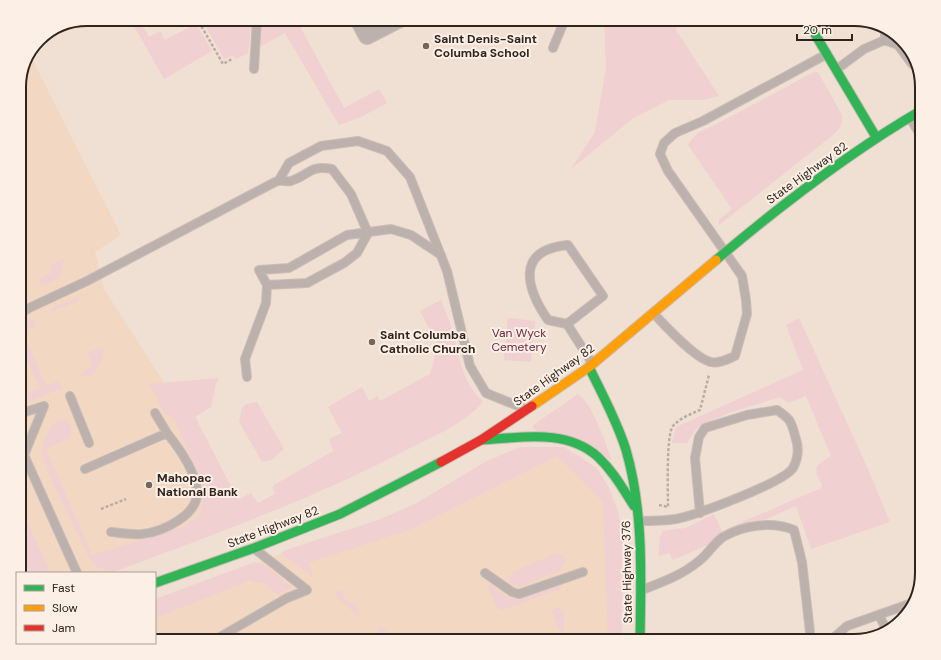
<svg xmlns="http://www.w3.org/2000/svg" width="941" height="660" font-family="'DM Sans',sans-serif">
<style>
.built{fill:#f2d7c2}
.green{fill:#f0d0d0}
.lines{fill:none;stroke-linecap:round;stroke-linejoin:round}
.lane-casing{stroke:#cbbeb5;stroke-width:10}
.street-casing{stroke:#cbbeb5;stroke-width:18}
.fast-casing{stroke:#cbbeb5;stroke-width:11}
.slow-casing{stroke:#cbbeb5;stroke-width:11}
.jam-casing{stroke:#cbbeb5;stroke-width:11}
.path{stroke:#b8aea8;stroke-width:2.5;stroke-dasharray:3 2;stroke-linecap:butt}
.lane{stroke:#bdb1ae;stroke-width:8}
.street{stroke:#bdb1ae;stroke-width:16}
.fast{stroke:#30b455;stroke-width:9}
.slow{stroke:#ff9f0a;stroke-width:9}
.jam{stroke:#e5322d;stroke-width:9}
.poi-dot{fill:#73665d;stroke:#fbefe6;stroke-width:1.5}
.labels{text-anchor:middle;stroke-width:4;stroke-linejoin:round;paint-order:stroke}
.poi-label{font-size:12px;font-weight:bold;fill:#30251d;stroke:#fbefe6;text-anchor:start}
.street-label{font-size:12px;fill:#30251d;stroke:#fbefe6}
.park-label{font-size:12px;fill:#712641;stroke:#fbefe6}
.rim{fill:none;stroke:#30251d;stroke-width:2}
</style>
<rect width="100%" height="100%" fill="#f0dfd3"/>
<!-- built -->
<path class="built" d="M29 53 121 235 95 252 104 289 185 415 239 524 111 573H19V82L26 57Z
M556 448 607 493 619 641H155V602L286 552 388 522Z"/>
<!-- green -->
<path class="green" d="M130 19H139L149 37 160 31 165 40 196 24 212 51 164 79Z
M212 19H252L248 53 236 59 233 55 224 59 204 23Z
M263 19H296L344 108 379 89 387 103 361 117 339 125 285 33 261 46 260 32Z
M604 19H681L676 30 719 96 703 100H669L632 119 571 169 595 132 606 67Z
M814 72H818L842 115C844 127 836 132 828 139L719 225V220L732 209 688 145C693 136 701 129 711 127Z
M62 259 64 262 59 278 42 286 39 281 40 278 52 273 49 266Z
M77 297 80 300 52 311V308Z
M441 300C445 311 450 321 453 332 460 358 462 383 483 401 466 423 436 435 412 447 316 498 215 534 113 572L99 568 89 558 47 470 42 454 44 439 54 423 62 420 68 421 71 428V437L46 449 92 555 182 528 200 515 203 494 200 480 174 418 165 414 149 384 219 378 216 384 211 407 195 417 238 500 251 493 258 503 275 494 273 488 274 485 333 451 329 439 342 433 328 407 362 387 369 401 378 396 380 401 430 374 438 345 420 311Z
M33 318 36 325 23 332 46 386 59 381 62 388 30 401 27 394 40 388 19 343V329Z
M508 318 535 321 531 362 504 360Z
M799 318 868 469 890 522 811 549 796 506 673 560 670 553 658 556 660 536 663 531 686 528 714 514 722 531 821 488 822 485C812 466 815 466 831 456L806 396 788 403 780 397 728 413 697 428 687 443H672L676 427 803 370 786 325Z
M103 348C104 362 96 377 81 377V373L93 366 87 352Z
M578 394C592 402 606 445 612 460L534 429 532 426Z
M257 402 284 449 271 460 262 462 239 422 242 408 246 404Z
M521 447H564L596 467 609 488 618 511 622 534V641H608L603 502 557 456 411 529 308 563 314 578 282 554 283 551 378 520 415 504 487 461Z
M19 505 47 565 49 573H19Z
M557 553 563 555 566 559 560 570 521 587H515L509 580 513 572Z
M255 562 266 566 292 588 276 594 263 582 254 583 251 580 155 618V599Z
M490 583C499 591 504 599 517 598L556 583 561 587 560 589 502 610 497 607 488 588Z
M341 590 348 604 355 603 360 615H357L335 595 336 591Z
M555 608H559L564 612V638L562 637 553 615 552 611Z
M381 627 386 630 391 641H387L378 632V629Z"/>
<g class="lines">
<!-- lane casing -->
<g class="lane-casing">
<path id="lane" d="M885 29V40
M553 48 565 19
M254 69 257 19
M837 69 864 49 885 40 898 45 912 64 917 65
M910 118 922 138
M279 180 289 163 321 146 358 141 387 151 410 177 447 271 470 366 486 393 523 408
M267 285 307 283 344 263 357 253 368 233
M653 313C665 325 695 359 711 362 719 364 728 359 735 356L747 314 746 300 742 276 668 171 660 154 664 143 675 133 703 121 827 54
M19 315 29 308 87 281 275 182C281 179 286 182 291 181 311 175 307 165 332 169L351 194 368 233
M567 324 548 320C526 288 515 250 568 245L603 296 567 324 592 363
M247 377 245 359 266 303 267 285 259 270 289 268 347 235 391 229 411 235 441 255
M70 396 89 443
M155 413 167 433
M19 414 44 406
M19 453 24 455 77 573
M24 455 44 406
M85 469 167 433C179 448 195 471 197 490 200 515 162 532 142 534 132 535 121 533 111 532
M639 521C652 521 664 521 676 519 696 515 783 483 793 468 798 459 799 449 796 439 791 422 792 420 777 410L747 415 705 428 699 437 695 458 700 513
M256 550 307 590
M485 573 512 592 519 594 583 572
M642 590C663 582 682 575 699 561 708 554 714 543 723 537 744 525 772 521 794 530L802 562 811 641
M879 615 887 631
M213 641 287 598 307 590
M830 641 847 626 912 603"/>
</g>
<!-- street casing -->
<g class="street-casing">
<path id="street" d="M358 19 367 36 400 19"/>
</g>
<!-- fast casing -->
<g class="fast-casing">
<path id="fast" d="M806 19 876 137
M716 260C781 205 848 153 922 110
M589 367C602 394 617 421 626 450 644 512 641 578 640 641
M481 440C520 438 566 428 598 457 613 471 623 489 634 506
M155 583 254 548 340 514 441 462"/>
</g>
<!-- slow casing -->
<g class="slow-casing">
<path id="slow" d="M532 406 589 367 716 260"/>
</g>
<!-- jam casing -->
<g class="jam-casing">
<path id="jam" d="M441 462 481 440 532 406"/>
</g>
<!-- path -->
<path class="path" d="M199 22 223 64 232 59
M659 505 668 507C668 493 666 434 673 426 680 418 691 414 700 410L709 375
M101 509 126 499"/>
<!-- lane -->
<use href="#lane" class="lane"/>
<!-- street -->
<use href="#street" class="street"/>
<!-- fast -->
<use href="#fast" class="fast"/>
<!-- slow -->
<use href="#slow" class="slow"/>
<!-- jam -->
<use href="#jam" class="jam"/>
</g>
<!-- markers -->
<g class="poi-dot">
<circle cx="426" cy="46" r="4"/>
<circle cx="372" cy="342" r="4"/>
<circle cx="149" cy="485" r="4"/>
</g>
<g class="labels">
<!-- poi labels -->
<g class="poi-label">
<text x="434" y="43">Saint Denis-Saint<tspan x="434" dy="14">Columba School</tspan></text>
<text x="380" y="339">Saint Columba<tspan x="380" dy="14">Catholic Church</tspan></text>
<text x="157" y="482">Mahopac<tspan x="157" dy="14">National Bank</tspan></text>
</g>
<!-- street labels -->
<g class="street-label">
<text transform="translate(807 173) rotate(-36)" y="4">State Highway 82</text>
<text transform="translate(554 375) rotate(-36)" y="4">State Highway 82</text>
<text transform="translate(273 527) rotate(-21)" y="4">State Highway 82</text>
<text transform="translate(627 572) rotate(-91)" y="4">State Highway 376</text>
</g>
<!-- park labels -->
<g class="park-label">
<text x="519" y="337">Van Wyck<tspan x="519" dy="14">Cemetery</tspan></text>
</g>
</g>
<!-- crop -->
<path d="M0 0H941V660H0ZM87 26H854A61 61 0 0 1 915 87V573A61 61 0 0 1 854 634H87A61 61 0 0 1 26 573V87A61 61 0 0 1 87 26Z" fill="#fbefe6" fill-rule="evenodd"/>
<path class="rim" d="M87 26H854A61 61 0 0 1 915 87V573A61 61 0 0 1 854 634H87A61 61 0 0 1 26 573V87A61 61 0 0 1 87 26Z"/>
<!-- legend -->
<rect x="16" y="572" width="140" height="72" fill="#fbefe6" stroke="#aa9e96"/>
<rect x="24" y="585" width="20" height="6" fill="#30b455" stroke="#aa9e96"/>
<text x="52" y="592" font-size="12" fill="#30251d">Fast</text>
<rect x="24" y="605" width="20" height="6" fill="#ff9f0a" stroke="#aa9e96"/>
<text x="52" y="612" font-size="12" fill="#30251d">Slow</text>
<rect x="24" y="625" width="20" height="6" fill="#e5322d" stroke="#aa9e96"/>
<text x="52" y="632" font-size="12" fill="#30251d">Jam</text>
<!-- scale -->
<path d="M797 34v6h55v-6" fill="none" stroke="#30251d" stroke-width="2"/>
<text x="803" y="34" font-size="12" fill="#30251d" stroke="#fbefe6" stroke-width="3" paint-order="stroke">20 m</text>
</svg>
